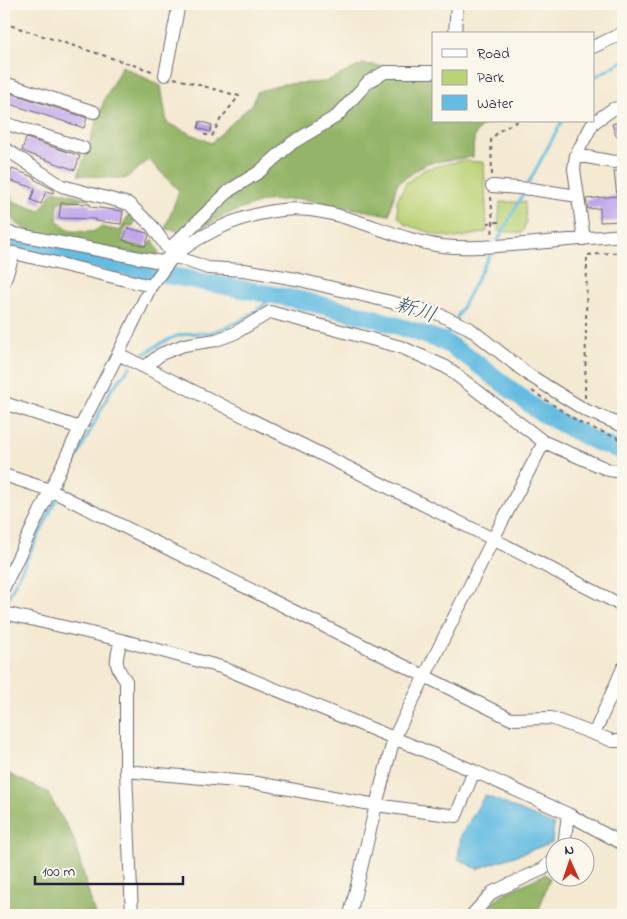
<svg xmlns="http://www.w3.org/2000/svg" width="627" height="919" font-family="'Indie Flower','Klee One',sans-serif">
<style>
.green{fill:#bbd377;stroke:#6e7a59}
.forest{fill:#94b568;stroke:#5b6c52}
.water{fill:#63bce1;stroke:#426f8e}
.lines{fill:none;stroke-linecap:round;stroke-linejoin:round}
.stream{stroke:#63bce1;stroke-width:3}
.river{stroke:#63bce1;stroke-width:18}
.building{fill:#bfa4ed}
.minor-casing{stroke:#6c6870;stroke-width:14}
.path{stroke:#6c6870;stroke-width:2;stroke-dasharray:4 4;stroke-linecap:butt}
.minor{stroke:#fff;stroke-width:12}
.labels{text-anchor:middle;stroke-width:4.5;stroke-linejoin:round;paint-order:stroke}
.water-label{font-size:21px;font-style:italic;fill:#395875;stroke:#fbf7ec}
</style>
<rect width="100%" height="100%" fill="#fbf7ec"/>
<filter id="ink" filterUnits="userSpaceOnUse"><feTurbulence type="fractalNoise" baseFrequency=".02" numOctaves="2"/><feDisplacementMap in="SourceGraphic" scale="10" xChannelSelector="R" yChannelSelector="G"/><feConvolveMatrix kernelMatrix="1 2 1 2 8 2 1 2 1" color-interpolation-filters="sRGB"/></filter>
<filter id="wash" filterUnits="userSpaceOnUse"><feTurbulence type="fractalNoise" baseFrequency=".0096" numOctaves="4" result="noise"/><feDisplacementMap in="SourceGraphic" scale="20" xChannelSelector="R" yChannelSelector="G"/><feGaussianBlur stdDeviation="1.12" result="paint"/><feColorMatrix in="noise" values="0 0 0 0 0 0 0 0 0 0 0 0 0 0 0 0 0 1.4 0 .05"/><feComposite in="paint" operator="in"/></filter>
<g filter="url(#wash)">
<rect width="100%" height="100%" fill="#f4e9d1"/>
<!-- green -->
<path class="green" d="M460 161 484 162 487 232 456 238 437 235 405 224 398 216 397 200 406 183 425 169Z
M500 202H525L526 223 522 233 498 231Z"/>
<!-- forest -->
<path class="forest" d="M363 64 433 71V121H490C472 131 474 138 473 157L427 163 397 184 389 215 302 199 264 201 225 215 193 233 165 229 179 191 149 160 125 179 78 175 105 98 122 66 161 86 167 123 211 143 253 103 257 92 284 84 325 82Z
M4 184 15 202 40 211 54 190 90 199 58 202 57 221 72 231 92 232 102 227 120 231 128 215 135 218 133 227 127 225 121 241 147 248 153 239 159 253 154 257 28 232 4 213Z
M4 774H9L47 792 73 837 95 915H4Z
M545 874 550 878 537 915H481L501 895Z"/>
<!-- water -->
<path class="water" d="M485 795 554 825 552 843 477 869 458 859 461 835Z"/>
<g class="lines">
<!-- stream -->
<path class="stream" d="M593 78 623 61
M528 184 562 121
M497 242 524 192
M456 319 493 249
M443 341 453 324
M138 359C151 349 165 339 181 335 191 332 202 334 212 332 234 326 259 311 275 295
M61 489 111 390 131 366
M5 604 56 500"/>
<!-- river -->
<path class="river" d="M4 241 16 242 149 272
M167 275 300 300 374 318 443 341 471 359 540 412 596 442 623 451"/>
</g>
<g id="blocks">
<!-- building -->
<path class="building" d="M4 91 87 118 84 128 4 102Z
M200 121 212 125 210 132 198 128Z
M623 121V134L616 136 612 124Z
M26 138 80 156 75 170 27 153 22 150Z
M12 169 31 176 35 178 34 179 54 190 53 193 46 191 41 204 31 200 35 188 8 180Z
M614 171H623V221L600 222V208L588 209 586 199 617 196Z
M61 203 90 204V207L123 211 121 224 95 221V219L59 218Z
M128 228 147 233 149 236 145 246 123 240Z"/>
</g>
</g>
<g filter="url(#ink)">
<use href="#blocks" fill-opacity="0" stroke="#6c6870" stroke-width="1"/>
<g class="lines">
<!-- minor casing -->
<g class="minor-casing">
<path id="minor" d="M455 34 457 4
M593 47 623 33
M165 75 179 4
M4 83 94 112
M4 123 83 148
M4 148 62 186 129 204 152 226 173 256 208 268 244 270 296 279 436 313 469 328 529 375 585 410 623 426
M576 155 614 162 623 161
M492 186 531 189 578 196
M4 232 161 262C175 256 186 246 200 238 222 225 248 215 274 211 333 201 385 238 442 246 469 249 498 246 525 244 558 241 591 238 623 235
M584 239 574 169 576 155 593 123 613 109 623 107
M169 249 230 190 259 172 292 143 337 116 368 82 385 72H433
M4 252 14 253 151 286
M4 282 14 253
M118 354 493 539 623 606
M145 367 161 354 184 345 216 340 235 333 270 312 401 347 446 367 544 442 609 470 623 472
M4 403 80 428
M4 475 50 490 511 719 551 718 613 741H623
M4 587 80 428 118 354 151 286 172 258
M4 613 121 640 221 667 474 771 568 814 623 844
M121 640C116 660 113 664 126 681V771L132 915
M594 734 623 668
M126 771 257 783 376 805 456 816 474 771
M564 846 568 814
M350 915 376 805 394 738 493 539 544 442
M472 915 493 892 543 869 554 859"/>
</g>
<!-- path -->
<path class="path" d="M4 26 6 24 155 72
M174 78 239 96 220 120 212 136 201 134
M492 175 491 140 499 131 518 121
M491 197 493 223 492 237
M487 223 499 222
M532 391 582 424 623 440
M585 398 587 255 623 252"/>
<!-- minor -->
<use href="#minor" class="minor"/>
</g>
</g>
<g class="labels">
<!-- water labels -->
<g class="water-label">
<text transform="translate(416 309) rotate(18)" y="7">新川</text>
</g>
</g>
<!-- margin -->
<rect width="627" height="919" fill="none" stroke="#fbf7ec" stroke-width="20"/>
<!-- legend -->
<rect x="432" y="32" width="162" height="90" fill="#fbf7ec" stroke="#a4a2a5"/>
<rect x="442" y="49" width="25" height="8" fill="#ffffff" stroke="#a4a2a5"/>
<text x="477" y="58" font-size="15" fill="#22223b">Road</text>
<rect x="442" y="70" width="25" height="15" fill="#bbd377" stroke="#a4a2a5"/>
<text x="477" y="82" font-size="15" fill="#22223b">Park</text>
<rect x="442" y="95" width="25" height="15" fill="#63bce1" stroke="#a4a2a5"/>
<text x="477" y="108" font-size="15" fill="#22223b">Water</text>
<!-- north arrow -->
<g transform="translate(570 862) rotate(357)"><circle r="24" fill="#fbf7ec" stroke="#a4a2a5"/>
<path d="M0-4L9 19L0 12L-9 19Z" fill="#c8321e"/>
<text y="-8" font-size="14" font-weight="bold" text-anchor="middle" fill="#22223b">N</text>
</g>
<!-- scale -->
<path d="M35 876v8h148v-8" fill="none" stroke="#22223b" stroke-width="2.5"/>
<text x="42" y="876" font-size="15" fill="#22223b" stroke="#fbf7ec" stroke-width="4" paint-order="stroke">100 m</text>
</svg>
